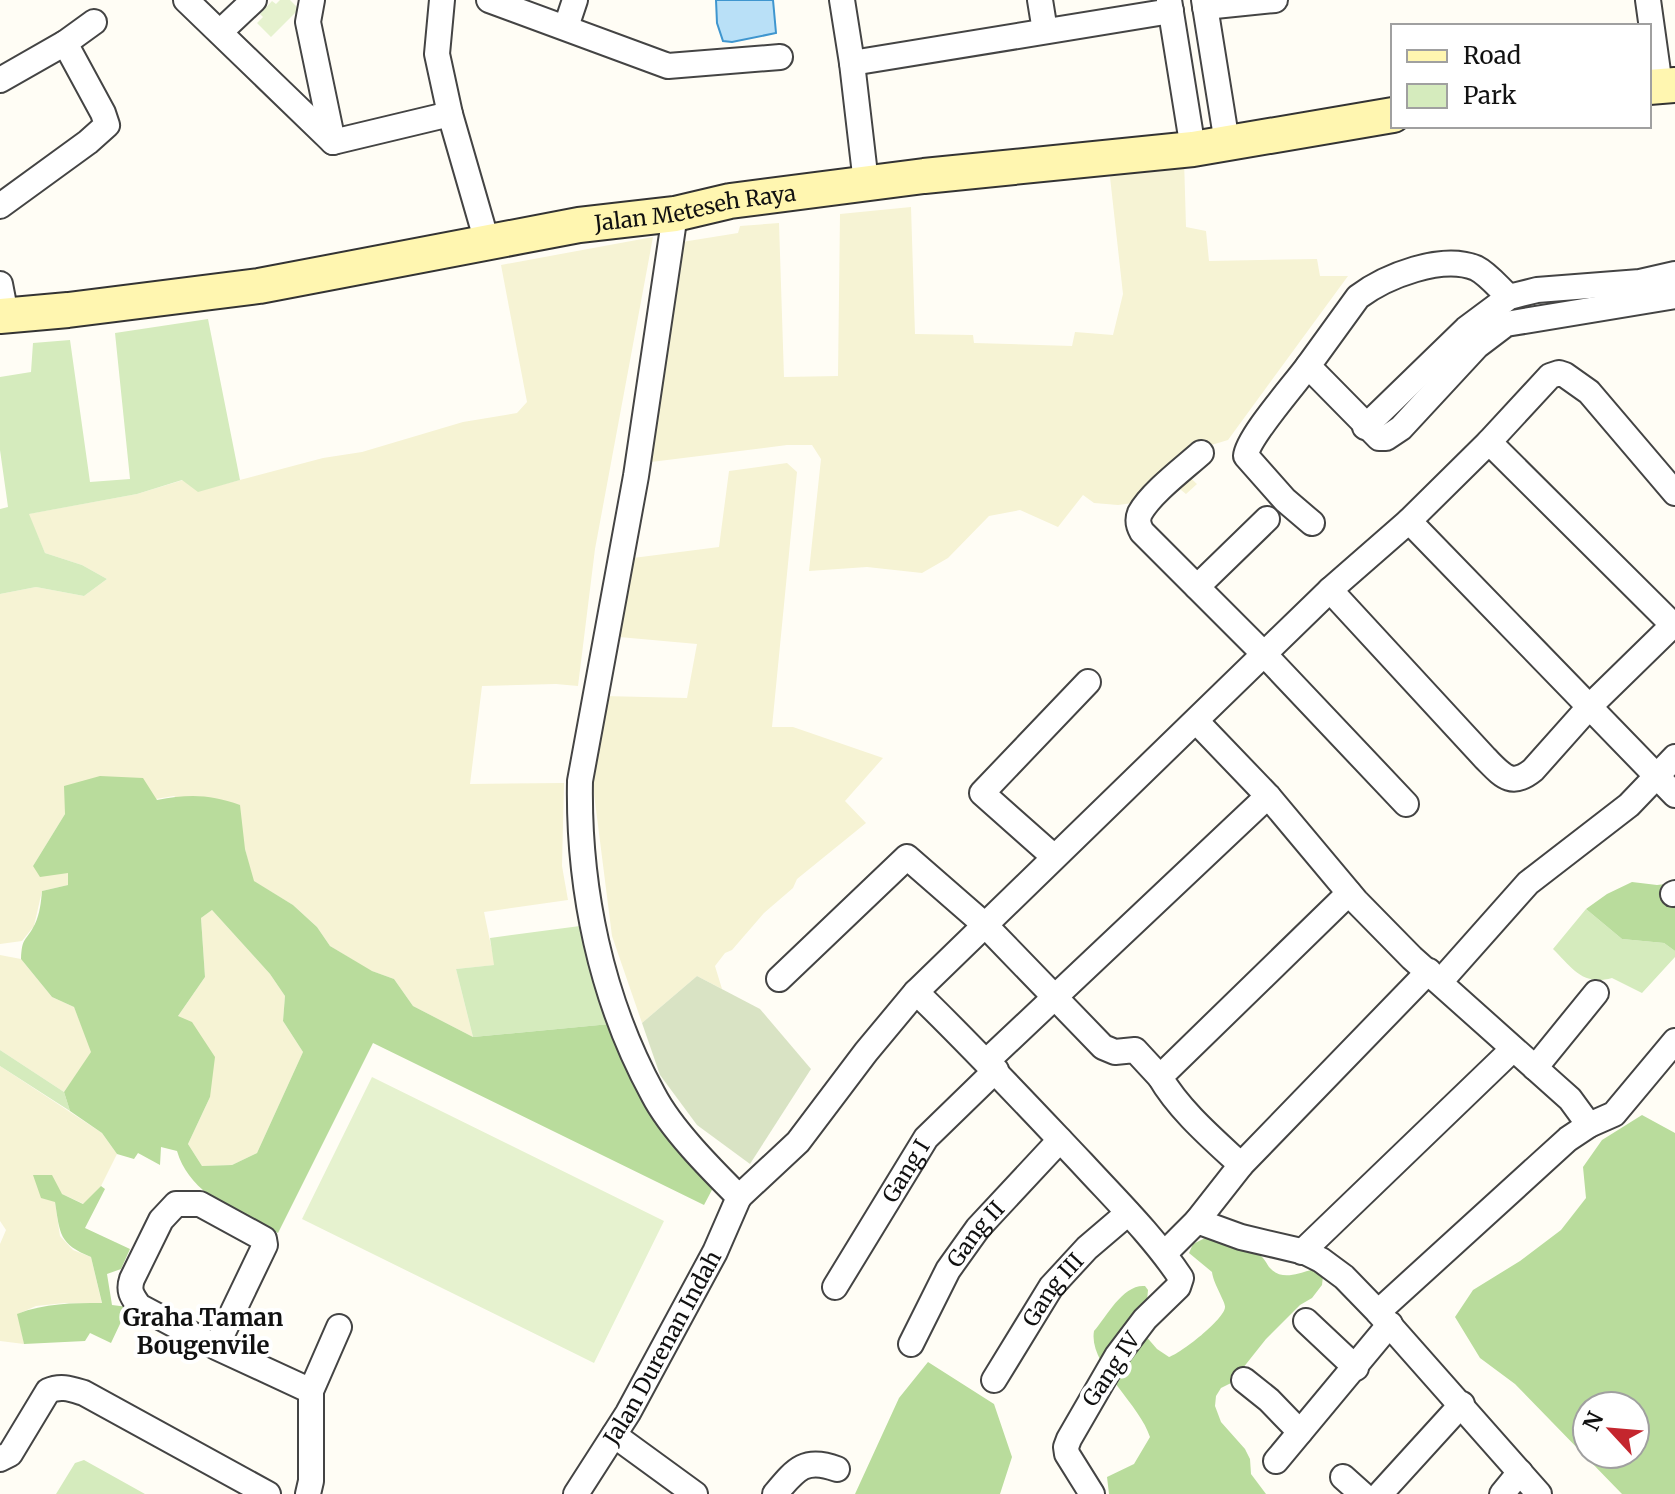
<svg xmlns="http://www.w3.org/2000/svg" width="1675" height="1494" font-family="Merriweather,serif">
<style>
.farmland{fill:#f6f3d4}
.green{fill:#d5ebbd}
.forest{fill:#b9dc9c;fill-rule:evenodd}
.cemetery{fill:#d9e3c4}
.pitch{fill:#e6f2cf}
.water{fill:#b9e0f7;stroke:#3f96cf;stroke-width:2}
.lines{fill:none;stroke-linecap:round;stroke-linejoin:round}
.minor-casing{stroke:#444;stroke-width:28}
.secondary-casing{stroke:#333;stroke-width:38}
.minor{stroke:#fff;stroke-width:24}
.secondary{stroke:#fff6b0;stroke-width:34}
.labels{text-anchor:middle;stroke-width:8;stroke-linejoin:round;paint-order:stroke}
.street-label{font-size:22px;fill:#111;stroke:#fff}
.neighbourhood-label{font-size:24px;font-weight:bold;fill:#111;stroke:#fff}
</style>
<rect width="100%" height="100%" fill="#fffdf5"/>
<!-- farmland -->
<path class="farmland" d="M1184 159 1186 227 1206 231 1209 261 1317 259 1320 276H1348L1228 440 1198 449 1182 470 1197 484 1186 494 1160 473 1140 502 1118 505 1094 503 1083 495 1058 527 1020 510 989 516 948 558 922 573 867 567 809 571 821 459 812 445H787L643 463 682 242 738 233 740 226 779 223 784 377 838 376 840 214 911 207 915 334 973 335 974 343 1072 346 1075 332 1113 335 1123 294 1109 168Z
M653 237 595 549 578 686 556 684 482 686 470 784 564 783 562 866 568 900 484 912 495 965 456 969 473 1037 413 1006 394 979 369 970 330 946 317 927 293 905 253 881 245 849 174 796 65 814 33 866 69 873 68 885 42 891 34 926 22 941 0 944V594L36 587 84 596 107 579 82 565 45 553 28 514 137 494 183 480 198 491 323 458 362 452 463 422 517 413 527 402 501 265Z
M787 463 797 472 772 727H793L883 758 845 801 866 823 797 879 793 888 764 913 732 950 725 953 715 966 722 989 697 976 642 1023 612 936 592 778 603 696 687 698 697 644 619 637 633 558 719 547 729 471Z
M212 910 270 974 285 996 283 1021 303 1052 257 1153 232 1165 202 1166 188 1144 210 1097 178 1016 205 977 201 918Z
M0 955 21 959 52 997 74 1007 92 1052 64 1092 0 1050Z
M0 1066 102 1133 117 1154 101 1186 84 1204 62 1194 55 1202 60 1236 73 1250 91 1257 102 1304 65 1303 36 1306 18 1314 24 1344 0 1341V1244L6 1230 0 1221Z"/>
<!-- green -->
<path class="green" d="M208 319 240 480 198 492 182 480 137 494 29 514 45 553 82 565 107 579 84 596 36 587 0 594V509L8 507 0 450V377L31 372 33 343 70 340 90 482 130 479 115 333Z
M1586 909 1622 939 1664 943 1675 951V957L1642 993 1612 978C1583 986 1573 969 1553 949Z
M580 926 610 1024 473 1037 456 969 494 965 490 938Z
M0 1050 64 1092 70 1111 0 1066Z
M84 1460 145 1494H56L75 1463Z"/>
<!-- forest -->
<path class="forest" d="M100 776 143 778 157 800C188 794 210 794 240 805L245 849 254 881 293 905 317 927 330 946 372 971 394 979 413 1006 473 1037 610 1024 635 1084 667 1138 714 1186 704 1205 373 1043 278 1233C241 1214 190 1196 177 1151L161 1147 160 1165 138 1153 134 1159 117 1154 102 1133 70 1111 64 1092 91 1052 74 1007 52 997 21 959C22 936 26 942 35 924 40 913 41 902 42 891L68 885V873L40 877 33 866 65 814 64 786ZM212 910 270 974 285 996 283 1021 303 1052 257 1153 232 1165 202 1166 188 1144 210 1097 215 1057 192 1022 178 1016 205 977 201 918Z
M1632 882 1657 885 1675 883V951L1664 943 1622 939 1586 909 1607 894Z
M1642 1115 1675 1133V1494H1622L1515 1384 1480 1358 1455 1317 1473 1290 1520 1261 1561 1230 1586 1198 1583 1167 1602 1140ZM1587 1406H1635V1454H1587Z
M33 1175H52L62 1194 83 1204 101 1186 105 1189 85 1228 130 1249 121 1269 107 1274 112 1305 128 1307 111 1343 90 1333 85 1341 24 1344 17 1314C45 1303 72 1303 102 1303L91 1257C59 1244 60 1234 55 1202L41 1198Z
M1207 1237C1223 1242 1241 1245 1256 1253 1264 1257 1265 1261 1269 1267 1281 1281 1296 1274 1311 1270L1323 1276 1322 1285 1312 1298 1300 1305 1266 1339 1231 1383 1221 1388 1216 1396 1215 1406 1221 1422 1245 1449 1250 1459 1251 1474 1266 1494H1109L1107 1477 1134 1464 1150 1437C1140 1404 1088 1364 1094 1331 1107 1316 1123 1284 1145 1286L1148 1290 1144 1334 1157 1349 1169 1357C1180 1354 1225 1319 1225 1307 1226 1303 1213 1283 1212 1272L1189 1253 1193 1244Z
M928 1362 994 1404 1012 1457 1000 1494H855L899 1398Z"/>
<!-- cemetery -->
<path class="cemetery" d="M697 976 760 1009 811 1069 750 1164 697 1125 660 1075 642 1023Z"/>
<!-- pitch -->
<path class="pitch" d="M280 0H290L299 9 271 37 257 23 263 17 260 14 272 1 276 4Z
M372 1077 664 1221 594 1363 302 1219Z"/>
<!-- water -->
<path class="water" d="M716 0H773L776 33 732 42 723 41 717 23Z"/>
<g class="lines">
<!-- minor casing -->
<g class="minor-casing">
<g id="minor">
<path d="M186 0 333 142 450 114"/>
<path d="M312 0 308 22 333 142"/>
<path d="M442 0 437 54 450 114 487 242"/>
<path d="M489 0 668 66 780 57"/>
<path d="M842 0 852 63 1171 11"/>
<path d="M1040 0 1045 31"/>
<path d="M1169 0 1193 149"/>
<path d="M1204 0 1227 143"/>
<path d="M1648 0 1660 86"/>
<path d="M1205 7 1275 0"/>
<path d="M566 27 575 0"/>
<path d="M220 32 254 0"/>
<path d="M852 63 866 183"/>
<path d="M0 80 65 43 94 22"/>
<path d="M0 206 88 142 107 125 103 113 65 43"/>
<path d="M675 214 636 476 580 781C578 888 601 999 653 1094 671 1129 711 1169 739 1197"/>
<path d="M0 284 6 315"/>
<path d="M1509 297C1499 288 1488 274 1476 268 1442 254 1386 276 1358 297L1308 366 1379 438H1386L1401 428 1477 346 1506 324 1675 296"/>
<path d="M1308 366C1295 384 1247 438 1246 456L1285 500 1312 523"/>
<path d="M1365 427 1466 329 1509 297 1537 290 1640 282 1675 274"/>
<path d="M1489 442 1673 625"/>
<path d="M1201 453C1183 469 1151 493 1140 513 1137 520 1138 525 1142 532L1265 655 1406 804"/>
<path d="M1409 521 1675 795"/>
<path d="M1197 587 1267 519"/>
<path d="M1330 590 1485 758C1502 775 1511 788 1533 770L1590 706 1675 623"/>
<path d="M1053 856 982 793 1088 682"/>
<path d="M1349 893 1160 1077C1179 1110 1213 1139 1241 1165L1429 971"/>
<path d="M1673 894 1675 893"/>
<path d="M779 979 907 857 985 925 1103 1047 1115 1052 1135 1050 1160 1077"/>
<path d="M1440 982 1528 883 1629 805 1675 757"/>
<path d="M916 992C973 1047 1027 1105 1082 1163 1116 1200 1153 1236 1181 1278L1178 1287 1145 1319 1117 1356 1069 1439 1066 1447 1067 1454 1092 1494"/>
<path d="M987 1061 1268 796"/>
<path d="M1535 1068 1596 993"/>
<path d="M1589 1125 1614 1114 1675 1041"/>
<path d="M739 1197 798 1142 866 1052 916 992 1330 590 1409 521 1489 442 1550 376 1559 373 1565 375 1589 392 1675 493"/>
<path d="M1197 1221 1241 1165"/>
<path d="M1302 1252 1513 1049"/>
<path d="M1165 1253 1197 1221 1241 1237 1305 1252 1321 1260 1344 1277 1378 1312 1568 1139 1589 1125 1570 1099 1412 958 1356 901 1268 796 1197 722"/>
<path id="s1" d="M835 1287 926 1138 996 1070"/>
<path d="M1378 1312 1539 1494"/>
<path d="M1306 1321 1356 1368"/>
<path id="s2" d="M911 1344 948 1270 978 1228 1060 1140"/>
<path d="M216 1347 265 1245 264 1239 200 1204H176L161 1220 132 1279C128 1291 132 1296 139 1306L216 1347 311 1391"/>
<path id="s3" d="M994 1380 1051 1287 1087 1248 1128 1213"/>
<path d="M1244 1380 1269 1400 1300 1432"/>
<path d="M614 1435 695 1494"/>
<path d="M0 1459 10 1454 48 1391C61 1385 71 1389 84 1393L268 1494"/>
<path d="M1276 1461 1390 1324"/>
<path d="M1343 1477 1362 1494"/>
<path d="M308 1494 311 1481V1391L339 1327"/>
<path id="s4" d="M576 1494 628 1413 715 1252 739 1197"/>
<path d="M775 1494C796 1469 805 1457 837 1469"/>
<path d="M1380 1494 1462 1404"/>
<path d="M1502 1494 1520 1472"/>
</g>
</g>
<!-- secondary casing -->
<g class="secondary-casing">
<g id="secondary">
<path d="M1649 87 1675 85"/>
<path id="s5" d="M0 316 68 310 259 286 579 225 675 214 730 201 924 176 1193 149 1393 115"/>
</g>
</g>
<!-- minor -->
<use href="#minor" class="minor"/>
<!-- secondary -->
<use href="#secondary" class="secondary"/>
</g>
<g class="labels">
<!-- street labels -->
<g class="street-label">
<text dy="8" stroke="none"><textPath href="#s5" startOffset="704">Jalan Meteseh Raya</textPath></text>
<text dy="8" stroke="none"><textPath href="#s1" startOffset="136">Gang I</textPath></text>
<text dy="8" stroke="none"><textPath href="#s2" startOffset="128">Gang II</textPath></text>
<text dy="8" stroke="none"><textPath href="#s3" startOffset="108">Gang III</textPath></text>
<text dy="8" stroke="none"><textPath href="#s4" startOffset="170">Jalan Durenan Indah</textPath></text>
<text transform="translate(1111 1369) rotate(-56)" y="8">Gang IV</text>
</g>
<!-- neighbourhood labels -->
<g class="neighbourhood-label">
<text x="203" y="1326">Graha Taman<tspan x="203" dy="28">Bougenvile</tspan></text>
</g>
</g>
<!-- legend -->
<rect x="1391" y="24" width="260" height="104" fill="#ffffff" stroke="#a0a0a0" stroke-width="2"/>
<rect x="1407" y="50" width="40" height="12" fill="#fff6b0" stroke="#a0a0a0" stroke-width="2"/>
<text x="1463" y="64" font-size="24" fill="#111111">Road</text>
<rect x="1407" y="84" width="40" height="24" fill="#d5ebbd" stroke="#a0a0a0" stroke-width="2"/>
<text x="1463" y="104" font-size="24" fill="#111111">Park</text>
<!-- north arrow -->
<g transform="translate(1611 1430) rotate(296)"><circle r="38" fill="#ffffff" stroke="#a0a0a0" stroke-width="2"/>
<path d="M0-6L14 30L0 20L-14 30Z" fill="#c4262e"/>
<text y="-12" font-size="22" font-weight="bold" text-anchor="middle" fill="#111111">N</text>
</g>
</svg>
